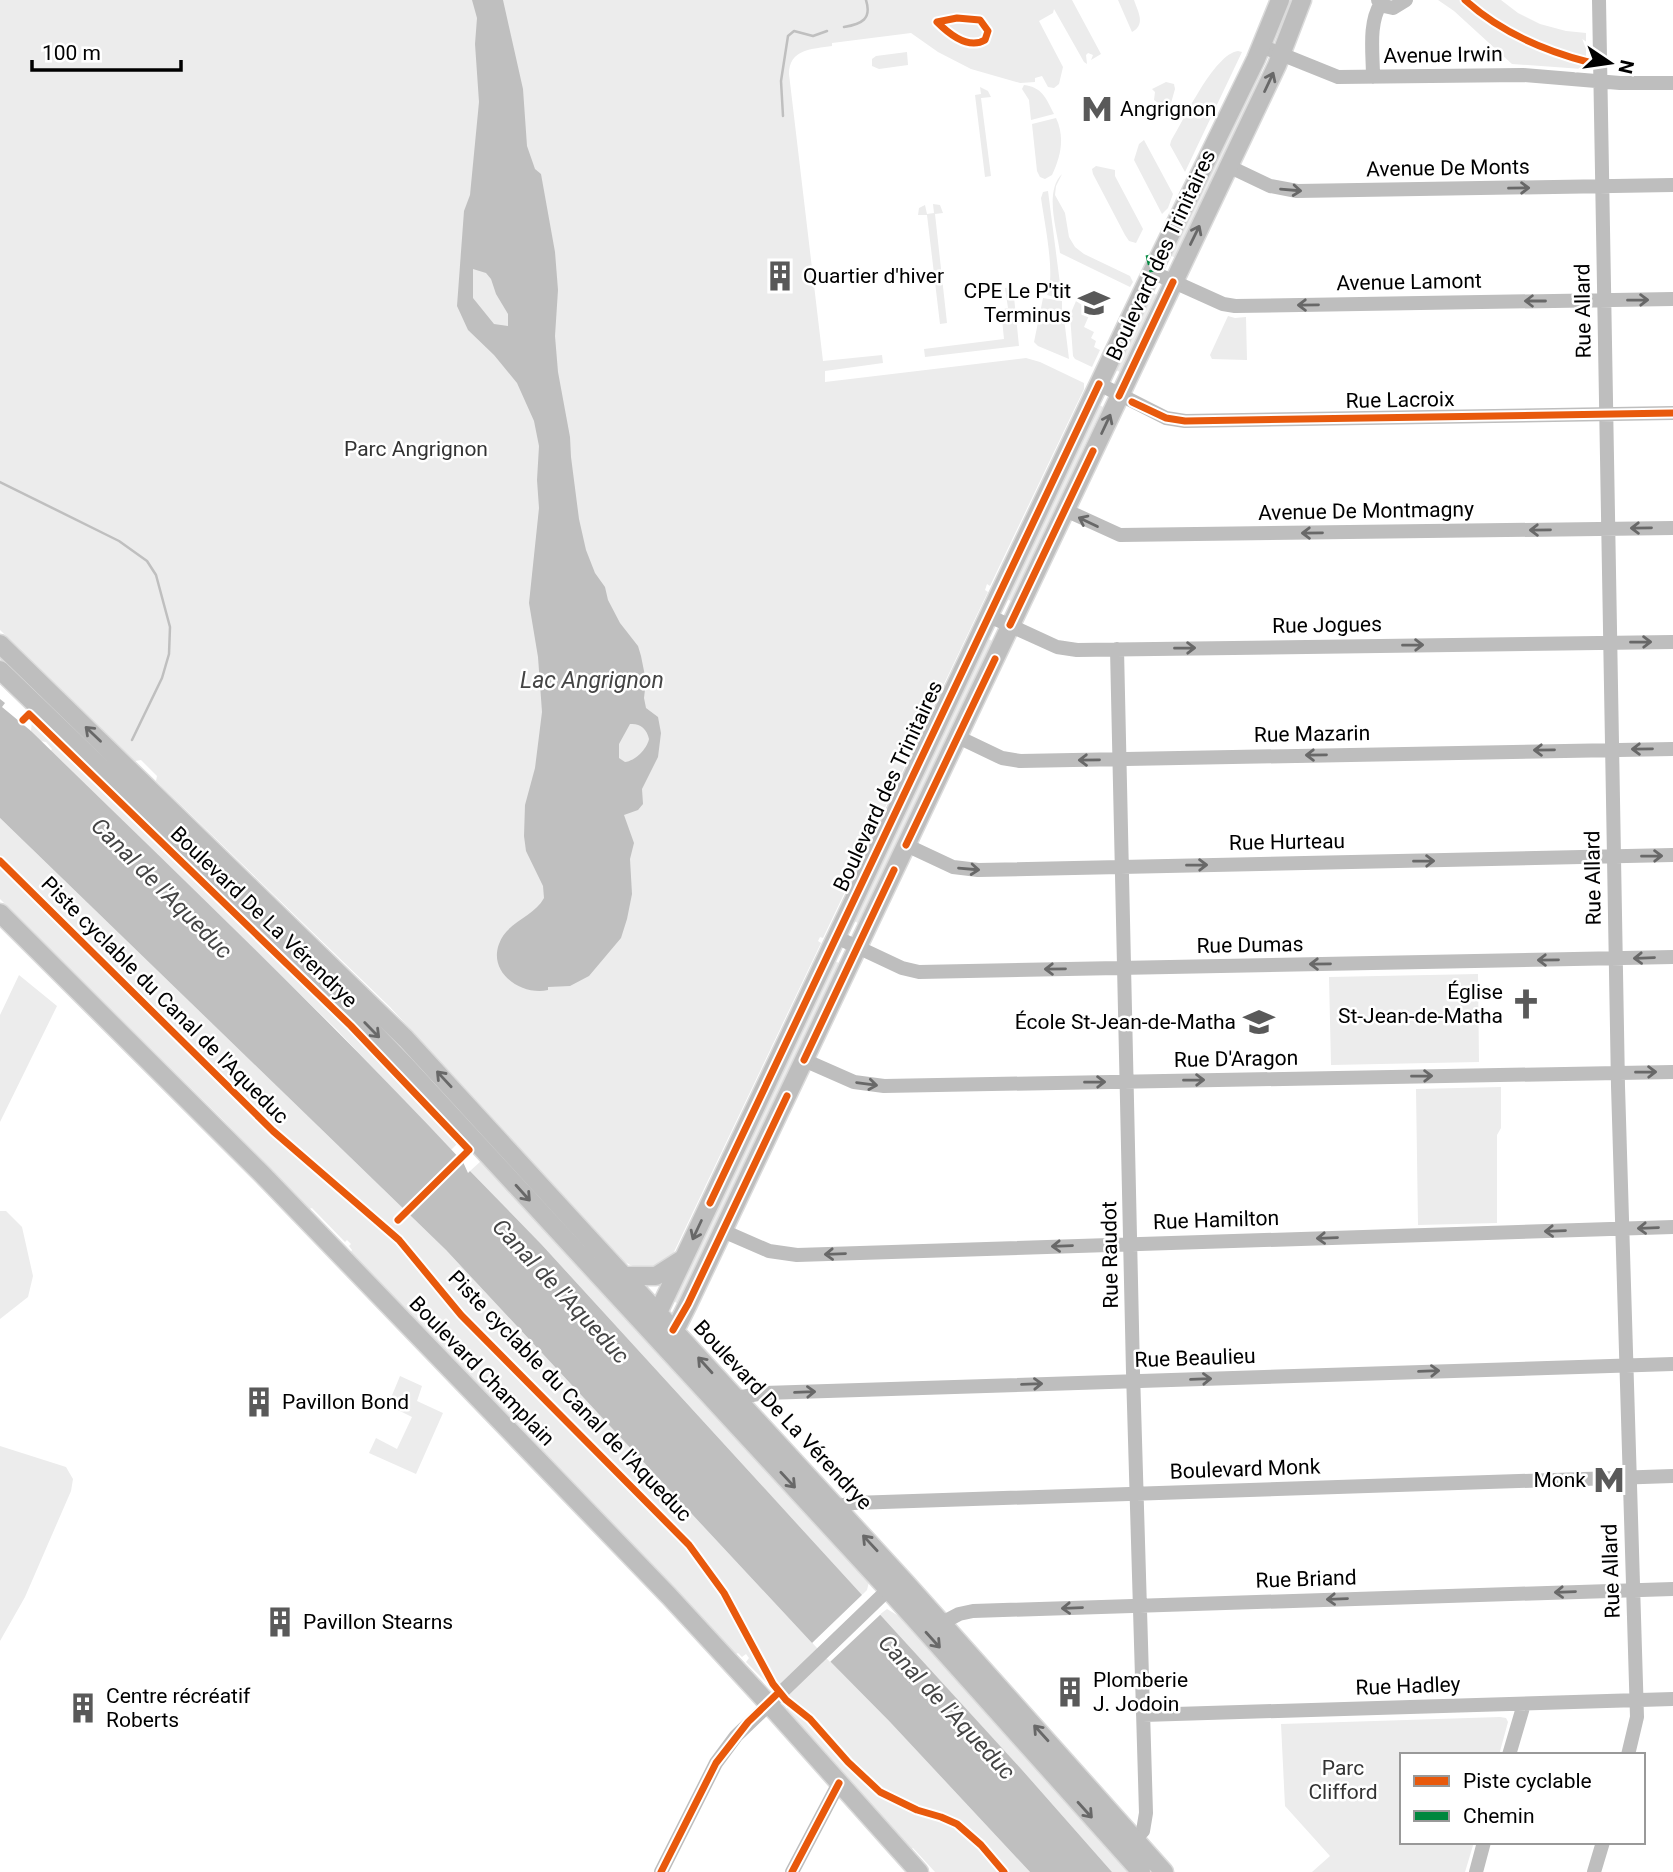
<svg xmlns="http://www.w3.org/2000/svg" width="1673" height="1872" font-family="Roboto,sans-serif">
<style>
.green{fill:#ececec}
.water{fill:#bfbfbf;fill-rule:evenodd}
.pier{fill:#fff}
.lines{fill:none;stroke-linecap:round;stroke-linejoin:round}
.stream{stroke:#bfbfbf;stroke-width:2.5}
.major-casing{stroke:#dbdbdb;stroke-width:21}
.minor{stroke:#bebebe;stroke-width:14}
.major{stroke:#bebebe;stroke-width:18}
.quiet{stroke:#00873e;stroke-width:5;stroke-dasharray:10 5;stroke-linecap:butt}
.cycleway-casing{stroke:#fff;stroke-width:11}
.cycleway{stroke:#e8590c;stroke-width:7}
.oneway{stroke:#686868}
.labels{text-anchor:middle;stroke-width:5;stroke-linejoin:round;paint-order:stroke}
.street-label{font-size:21px;fill:#000;stroke:#fff}
.poi-label{font-size:21px;fill:#000;stroke:#fff;text-anchor:start}
.park-label{font-size:21px;fill:#333;stroke:#fff}
.water-label{font-size:23px;font-style:italic;fill:#444;stroke:#fff}
</style>
<rect width="100%" height="100%" fill="#fff"/>
<!-- green -->
<path class="green" d="M0 0H1072L1101 54 1091 60 1093 55 1088 53 1086 55 1087 64 1084 62 1054 9 1053 13 1039 21 1063 67 1059 84 1054 88 1048 87 1042 76 1035 78V82L1020 83 971 69 938 52 911 33 832 43V46C812 49 789 49 789 74L823 361 882 355 883 363 825 371V382L1026 358 1040 362 1084 383V389L990 586 987 584 985 590 988 592 984 600 823 938 820 937 818 941 821 943 673 1254C661 1269 641 1273 625 1262L390 1007 156 781 157 776 141 760 135 761 0 630Z
M1118 0H1134C1138 12 1146 24 1132 32Z
M1438 0H1501L1518 13 1540 24 1566 31 1586 33V66L1582 69 1512 64 1454 11Z
M1238 51 1242 52 1185 172 1170 145 1171 141C1184 120 1214 54 1238 51Z
M907 52 908 65 879 69 872 66V59L876 56Z
M1258 64 1263 66 1261 74 1241 119 1236 137 1178 259 1167 254Z
M1166 82 1174 84 1175 89 1171 103 1161 108V105L1154 100 1155 92 1152 89Z
M1024 85C1042 87 1046 98 1054 114L1031 120 1029 100 1022 89Z
M980 87 988 91 991 97 981 98 991 176 985 177 975 95 981 94Z
M1056 118C1065 137 1061 156 1052 175L1045 179 1040 177 1037 171 1032 124Z
M1144 140 1173 194 1168 208 1162 214 1134 160 1139 144Z
M1096 166 1115 170V176L1143 229 1136 243 1129 241 1125 235 1093 174 1092 169Z
M1062 174 1056 186 1055 195 1065 213 1069 237 1075 247 1084 254 1130 276 1133 282 1130 287 1060 253C1057 229 1044 192 1062 174Z
M1048 191 1062 299 1047 295C1056 276 1044 220 1041 198L1043 192Z
M933 204 940 205 943 213 935 214 947 323 940 324 927 215H918L919 208 925 205 927 214 934 213Z
M1013 287 1019 346 925 357 924 349 1004 339 1002 319 1009 318 1005 316 1004 309 1008 308 1005 288Z
M1149 291 1157 295 1139 332 1124 374 1112 368Z
M1043 298 1062 301V315L1064 318 1069 359 1038 346 1034 342Z
M1076 301 1091 311 1084 327 1094 332 1091 338 1096 341 1094 347 1100 350 1092 367 1075 359 1073 356 1070 315Z
M1228 316 1235 318 1246 317 1247 360 1212 359 1210 355Z
M1096 403 1103 407 1081 453 1075 475 1015 603 1003 597Z
M984 637 997 643 862 925 850 919Z
M32 721 356 1034 458 1143 451 1150 336 1029 50 752 52 749 46 742 40 741 31 731Z
M0 818 446 1250 812 1643 890 1722 1030 1872H935L913 1848 911 1849 787 1710V1703L746 1662 749 1658 746 1654 742 1657 738 1653 736 1654 351 1252 352 1250 349 1246 351 1244 347 1240 345 1242 312 1208 309 1209 223 1120 0 899Z
M831 959 843 965 682 1306 670 1299Z
M1478 974 1479 1062 1331 1065 1329 977Z
M19 975 57 1006 0 1122V1015Z
M1501 1087V1128L1497 1135V1223L1418 1225 1416 1089Z
M481 1161 869 1582 867 1590 862 1595 542 1245 470 1171Z
M0 1211H6L22 1227 33 1276 28 1297 0 1319Z
M400 1376 422 1386 417 1401 443 1413 416 1474 369 1453 376 1438 397 1449 412 1417 388 1405Z
M0 1446 66 1467 73 1479 71 1491 25 1597 0 1641Z
M887 1609 902 1618 1129 1872H1112L1023 1771 879 1615Z
M1500 1717 1506 1718 1508 1722 1499 1755H1402V1842H1474L1465 1872H1312L1330 1856 1285 1806 1281 1724Z"/>
<!-- water -->
<path class="water" d="M472 0H503L523 89 527 146 535 169 541 174 555 252 558 290 555 336 558 372 570 437 571 457 579 519 586 550 595 573 605 587 608 600 620 623 638 646 641 656 646 681 644 698 646 708 658 717 661 733 658 757 642 789 643 804 638 810 624 815 634 843 630 859 632 894 627 919 621 938 589 976 570 986 548 987V990C522 996 488 973 499 944 506 922 534 917 544 898L543 886 526 851 524 836 525 805 535 768 542 712 538 657 529 603 539 508 537 480 539 446 534 421 517 383 494 355 468 330 457 306 464 211 470 195 479 102 475 44 477 18ZM473 269 486 273 491 279 496 294 508 314V326L494 324 473 298ZM630 724C640 723 647 729 649 739 647 749 635 761 625 762L619 758V744Z
M0 699 5 703 2 707 31 731C176 873 324 1013 463 1162L468 1173 470 1171 542 1245 1023 1771 1112 1872H1030L890 1722 812 1643 446 1250 0 818Z"/>
<!-- pier -->
<path class="pier" d="M459 1153 465 1160 407 1217 401 1211Z
M863 1594 881 1614 830 1662 812 1643Z"/>
<g class="lines">
<!-- stream -->
<path class="stream" d="M844 27C862 24 872 19 866 0
M783 116 781 81 788 36 794 31 813 36 827 31
M0 482 119 541 147 561 156 575 170 627 169 654 162 678 132 740"/>
<!-- major casing -->
<g class="major-casing">
<path id="major" d="M0 644 406 1039 906 1583 1164 1872
M0 670 338 996 406 1066 895 1597 1141 1872
M0 913 262 1174 669 1596 775 1711 919 1872
M624 1276H656L681 1260
M654 1321 1152 272 1256 59 1280 0
M666 1338 678 1324 688 1304 1277 65 1302 0"/>
</g>
<!-- minor -->
<path class="minor" d="M1378 0 1384 6 1393 8 1406 0
M1599 0 1618 1086 1637 1717 1628 1755
M1261 46 1338 77 1523 75 1620 83H1673
M1373 77C1373 53 1368 24 1381 3
M1228 166 1270 186 1297 191 1673 185
M1152 272 1223 304 1235 306 1673 299
M1099 384 1166 418 1185 421 1673 413
M1065 510 1120 535 1673 528
M989 616 1057 647 1077 650 1673 642
M1117 649 1133 1372 1146 1813 1143 1831 1128 1845
M958 737 1002 758 1020 761 1673 749
M906 845 953 867 978 870 1673 855
M836 937 902 968 919 972 1673 957
M804 1060 854 1082 884 1086 1673 1072
M723 1231 769 1251 797 1255 1673 1227
M731 1406 742 1397 764 1393 1673 1364
M831 1515 843 1505 853 1503 1673 1476
M942 1623 959 1614 973 1611 1673 1589
M1143 1715 1673 1699
M1509 1755 1524 1704
M661 1872 716 1763 736 1736 895 1583
M792 1872 839 1783
M1476 1872 1484 1842
M1594 1872 1603 1842"/>
<!-- major -->
<use href="#major" class="major"/>
<!-- quiet -->
<path class="quiet" d="M1148 255 1152 272"/>
<!-- cycleway casing -->
<g class="cycleway-casing">
<path id="cycleway" d="M1465 0C1500 32 1542 50 1588 62
M957 18 980 20 988 31 985 40C968 50 949 34 937 22Z
M1119 396 1173 282
M1132 402 1166 418 1185 421 1673 413
M1010 625 1093 451
M23 720 29 714 351 1026 469 1150
M906 845 995 659
M0 861 273 1131 399 1240 461 1315 689 1545 724 1593 773 1684 786 1700 810 1719 848 1762 880 1792 917 1810 941 1817 957 1824 981 1845 1004 1872
M804 1060 894 870
M710 1203 1099 384
M398 1220 467 1152
M673 1330 688 1304 787 1096
M661 1872 716 1763 748 1722 776 1695
M792 1872 839 1783"/>
</g>
<!-- cycleway -->
<use href="#cycleway" class="cycleway"/>
</g>
<!-- one-way arrows -->
<defs><path id="oneway-shaft" d="M-6 0H5M1.5-3L5.5 0L1.5 3" fill="none" stroke-width="1.6" stroke-linecap="round" stroke-linejoin="round" transform="scale(1.75)"/></defs>
<g class="oneway">
<use href="#oneway-shaft" transform="translate(1269 82) rotate(-65)"/>
<use href="#oneway-shaft" transform="translate(1519 188) rotate(-1)"/>
<use href="#oneway-shaft" transform="translate(1291 190) rotate(5)"/>
<use href="#oneway-shaft" transform="translate(1195 235) rotate(-64)"/>
<use href="#oneway-shaft" transform="translate(1638 300) rotate(-1)"/>
<use href="#oneway-shaft" transform="translate(1535 301) rotate(180)"/>
<use href="#oneway-shaft" transform="translate(1308 305) rotate(179)"/>
<use href="#oneway-shaft" transform="translate(1106 424) rotate(-65)"/>
<use href="#oneway-shaft" transform="translate(1088 522) rotate(-154)"/>
<use href="#oneway-shaft" transform="translate(1641 528) rotate(179)"/>
<use href="#oneway-shaft" transform="translate(1540 530) rotate(179)"/>
<use href="#oneway-shaft" transform="translate(1312 533) rotate(179)"/>
<use href="#oneway-shaft" transform="translate(1641 642) rotate(-1)"/>
<use href="#oneway-shaft" transform="translate(1413 645) rotate(-1)"/>
<use href="#oneway-shaft" transform="translate(1185 648) rotate(-1)"/>
<use href="#oneway-shaft" transform="translate(93 734) rotate(-136)"/>
<use href="#oneway-shaft" transform="translate(1642 749) rotate(179)"/>
<use href="#oneway-shaft" transform="translate(1544 750) rotate(179)"/>
<use href="#oneway-shaft" transform="translate(1316 755) rotate(179)"/>
<use href="#oneway-shaft" transform="translate(1089 760) rotate(179)"/>
<use href="#oneway-shaft" transform="translate(1652 856) rotate(-1)"/>
<use href="#oneway-shaft" transform="translate(1424 861) rotate(-1)"/>
<use href="#oneway-shaft" transform="translate(1197 865) rotate(-1)"/>
<use href="#oneway-shaft" transform="translate(969 869) rotate(5)"/>
<use href="#oneway-shaft" transform="translate(1644 958) rotate(178)"/>
<use href="#oneway-shaft" transform="translate(1548 960) rotate(179)"/>
<use href="#oneway-shaft" transform="translate(1320 964) rotate(179)"/>
<use href="#oneway-shaft" transform="translate(1055 969) rotate(179)"/>
<use href="#oneway-shaft" transform="translate(372 1030) rotate(46)"/>
<use href="#oneway-shaft" transform="translate(1646 1072) rotate(-1)"/>
<use href="#oneway-shaft" transform="translate(1422 1076) rotate(-1)"/>
<use href="#oneway-shaft" transform="translate(444 1079) rotate(-133)"/>
<use href="#oneway-shaft" transform="translate(1194 1080) rotate(-1)"/>
<use href="#oneway-shaft" transform="translate(1095 1082) rotate(-1)"/>
<use href="#oneway-shaft" transform="translate(867 1084) rotate(8)"/>
<use href="#oneway-shaft" transform="translate(523 1193) rotate(48)"/>
<use href="#oneway-shaft" transform="translate(1648 1228) rotate(178)"/>
<use href="#oneway-shaft" transform="translate(697 1230) rotate(115)"/>
<use href="#oneway-shaft" transform="translate(1555 1231) rotate(178)"/>
<use href="#oneway-shaft" transform="translate(1327 1238) rotate(178)"/>
<use href="#oneway-shaft" transform="translate(1062 1246) rotate(178)"/>
<use href="#oneway-shaft" transform="translate(835 1254) rotate(178)"/>
<use href="#oneway-shaft" transform="translate(705 1365) rotate(-132)"/>
<use href="#oneway-shaft" transform="translate(1429 1371) rotate(-2)"/>
<use href="#oneway-shaft" transform="translate(1201 1379) rotate(-2)"/>
<use href="#oneway-shaft" transform="translate(1032 1384) rotate(-2)"/>
<use href="#oneway-shaft" transform="translate(805 1392) rotate(-2)"/>
<use href="#oneway-shaft" transform="translate(788 1480) rotate(47)"/>
<use href="#oneway-shaft" transform="translate(870 1543) rotate(-133)"/>
<use href="#oneway-shaft" transform="translate(1565 1592) rotate(178)"/>
<use href="#oneway-shaft" transform="translate(1337 1599) rotate(178)"/>
<use href="#oneway-shaft" transform="translate(1072 1608) rotate(178)"/>
<use href="#oneway-shaft" transform="translate(933 1640) rotate(48)"/>
<use href="#oneway-shaft" transform="translate(1041 1733) rotate(-132)"/>
<use href="#oneway-shaft" transform="translate(1085 1810) rotate(48)"/>
</g>
<!-- icons -->
<defs>
<g id="metro-bare" transform="scale(2.415)"><path d="M-5.5 5V-5H-3L0 0L3-5H5.5V5H3V-.5L0 4L-3-.5V5Z" fill="#595959" stroke="#fff" stroke-width="2.5" paint-order="stroke"/></g>
<g id="building-bare" transform="scale(2.415)"><path d="M-4-6H4V6H1V3H-1V6H-4ZM-2.5-4.3h1.7v1.8h-1.7ZM.8-4.3h1.7v1.8H.8ZM-2.5-1h1.7V.8h-1.7ZM.8-1h1.7V.8H.8Z" fill="#595959" stroke="#fff" stroke-width="2.5" paint-order="stroke"/></g>
<g id="school-bare" transform="scale(2.415)"><path d="M0-5L7-2L0 1L-7-2ZM-4 1L0 2.5L4 1V4Q0 6-4 4Z" fill="#595959" stroke="#fff" stroke-width="2.5" paint-order="stroke"/></g>
<g id="church-bare" transform="scale(2.415)"><path d="M-1.2-6h2.4v3.5h3.3v2.4h-3.3V6h-2.4V-.1h-3.3v-2.4h3.3Z" fill="#595959" stroke="#fff" stroke-width="2.5" paint-order="stroke"/></g>
</defs>
<g fill-rule="evenodd">
<use href="#metro-bare" x="1097" y="109"/>
<use href="#building-bare" x="780" y="276"/>
<use href="#school-bare" x="1094" y="303"/>
<use href="#church-bare" x="1526" y="1004"/>
<use href="#school-bare" x="1259" y="1022"/>
<use href="#building-bare" x="259" y="1402"/>
<use href="#metro-bare" x="1609" y="1480"/>
<use href="#building-bare" x="280" y="1622"/>
<use href="#building-bare" x="1070" y="1692"/>
<use href="#building-bare" x="83" y="1708"/>
</g>
<g class="labels">
<!-- street labels -->
<g class="street-label">
<text transform="translate(1443 55) rotate(-1)" y="7">Avenue Irwin</text>
<text transform="translate(1448 168) rotate(-1)" y="7">Avenue De Monts</text>
<text transform="translate(1161 255) rotate(-65)" y="7">Boulevard des Trinitaires</text>
<text transform="translate(1409 282) rotate(-1)" y="7">Avenue Lamont</text>
<text transform="translate(1583 311) rotate(-91)" y="7">Rue Allard</text>
<text transform="translate(1400 400) rotate(-1)" y="7">Rue Lacroix</text>
<text transform="translate(1366 511) rotate(-1)" y="7">Avenue De Montmagny</text>
<text transform="translate(1327 625) rotate(-1)" y="7">Rue Jogues</text>
<text transform="translate(1312 734) rotate(-1)" y="7">Rue Mazarin</text>
<text transform="translate(888 786) rotate(-65)" y="7">Boulevard des Trinitaires</text>
<text transform="translate(1287 842) rotate(-1)" y="7">Rue Hurteau</text>
<text transform="translate(1593 878) rotate(-91)" y="7">Rue Allard</text>
<text transform="translate(264 917) rotate(44)" y="7">Boulevard De La Vérendrye</text>
<text transform="translate(1250 945) rotate(-1)" y="7">Rue Dumas</text>
<text transform="translate(165 1000) rotate(45)" y="7">Piste cyclable du Canal de l'Aqueduc</text>
<text transform="translate(1236 1059) rotate(-1)" y="7">Rue D'Aragon</text>
<text transform="translate(1216 1220) rotate(-2)" y="7">Rue Hamilton</text>
<text transform="translate(1110 1255) rotate(-91)" y="7">Rue Raudot</text>
<text transform="translate(1195 1358) rotate(-2)" y="7">Rue Beaulieu</text>
<text transform="translate(482 1371) rotate(46)" y="7">Boulevard Champlain</text>
<text transform="translate(570 1396) rotate(46)" y="7">Piste cyclable du Canal de l'Aqueduc</text>
<text transform="translate(783 1415) rotate(47)" y="7">Boulevard De La Vérendrye</text>
<text transform="translate(1245 1469) rotate(-2)" y="7">Boulevard Monk</text>
<text transform="translate(1611 1571) rotate(-92)" y="7">Rue Allard</text>
<text transform="translate(1306 1579) rotate(-2)" y="7">Rue Briand</text>
<text transform="translate(1408 1686) rotate(-2)" y="7">Rue Hadley</text>
</g>
<!-- poi labels -->
<g class="poi-label">
<text x="1120" y="116">Angrignon</text>
<text x="803" y="283">Quartier d'hiver</text>
<text x="1071" y="298" text-anchor="end">CPE Le P'tit<tspan x="1071" dy="24">Terminus</tspan></text>
<text x="1503" y="999" text-anchor="end">Église<tspan x="1503" dy="24">St-Jean-de-Matha</tspan></text>
<text x="1236" y="1029" text-anchor="end">École St-Jean-de-Matha</text>
<text x="282" y="1409">Pavillon Bond</text>
<text x="1586" y="1487" text-anchor="end">Monk</text>
<text x="303" y="1629">Pavillon Stearns</text>
<text x="1093" y="1687">Plomberie<tspan x="1093" dy="24">J. Jodoin</tspan></text>
<text x="106" y="1703">Centre récréatif<tspan x="106" dy="24">Roberts</tspan></text>
</g>
<!-- park labels -->
<g class="park-label">
<text x="416" y="456">Parc Angrignon</text>
<text x="1343" y="1775">Parc<tspan x="1343" dy="24">Clifford</tspan></text>
</g>
<!-- water labels -->
<g class="water-label">
<text x="592" y="688">Lac Angrignon</text>
<text transform="translate(162 888) rotate(45)" y="8">Canal de l'Aqueduc</text>
<text transform="translate(561 1291) rotate(47)" y="8">Canal de l'Aqueduc</text>
<text transform="translate(947 1707) rotate(47)" y="8">Canal de l'Aqueduc</text>
</g>
</g>
<!-- legend -->
<rect x="1400" y="1753" width="245" height="91" fill="#ffffff" stroke="#999999" stroke-width="2"/>
<rect x="1414" y="1776" width="35" height="10" fill="#e8590c" stroke="#999999" stroke-width="2"/>
<text x="1463" y="1788" font-size="21" fill="#000000">Piste cyclable</text>
<rect x="1414" y="1811" width="35" height="10" fill="#00873e" stroke="#999999" stroke-width="2"/>
<text x="1463" y="1823" font-size="21" fill="#000000">Chemin</text>
<!-- north arrow -->
<g transform="translate(1610 63) rotate(103)" stroke="#ffffff" stroke-width="5" paint-order="stroke">
<path d="M0-5L12 26L0 18L-12 26Z" fill="#000000"/>
<text y="-10" font-size="19" font-weight="bold" text-anchor="middle" fill="#000000">N</text>
</g>
<!-- scale -->
<path d="M32 60v10h149v-10" fill="none" stroke="#000000" stroke-width="3.5"/>
<text x="42" y="60" font-size="21" fill="#000000" stroke="#ffffff" stroke-width="5" paint-order="stroke">100 m</text>
</svg>
